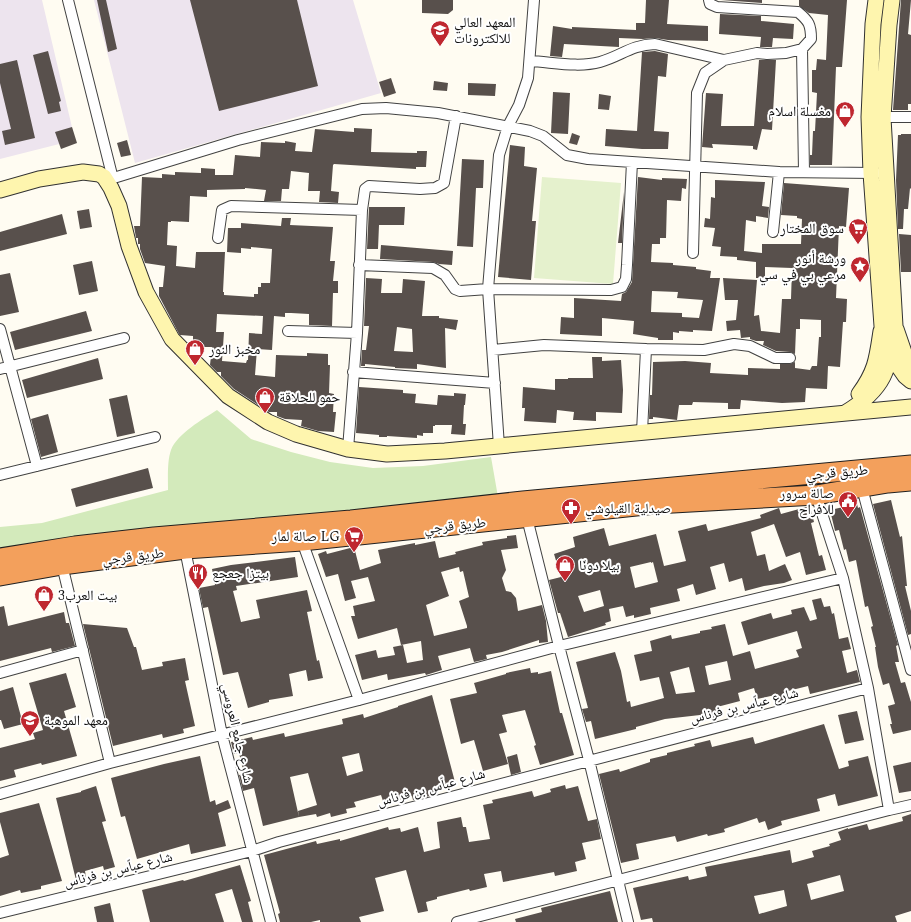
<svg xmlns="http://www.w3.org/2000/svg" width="911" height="922" font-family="Spectral,'Noto Naskh Arabic',serif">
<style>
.industrial{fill:#ede4ee}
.green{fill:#d3eabb}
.pitch{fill:#e5f1cd}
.building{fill:#58504c;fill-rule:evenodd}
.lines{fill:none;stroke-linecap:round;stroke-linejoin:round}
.street-casing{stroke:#424242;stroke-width:12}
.secondary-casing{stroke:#313131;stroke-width:17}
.highway-casing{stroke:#202020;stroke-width:21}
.street{stroke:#fff;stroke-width:10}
.secondary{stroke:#fef5ae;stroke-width:15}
.highway{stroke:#f3a05c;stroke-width:19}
.labels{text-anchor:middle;stroke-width:4;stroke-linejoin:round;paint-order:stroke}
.poi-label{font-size:14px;fill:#0f0f0f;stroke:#fff;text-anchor:start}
.street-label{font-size:14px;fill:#0f0f0f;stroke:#fff}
</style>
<rect width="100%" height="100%" fill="#fffcf2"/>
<!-- industrial -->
<path class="industrial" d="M0 0H42L75 140 0 159Z
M94 0H353L381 93 135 163Z"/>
<!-- green -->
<path class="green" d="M217 410 251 439 291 452 330 462 373 468 423 466 491 457 498 497 337 512 0 551V527L42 523 168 490C168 479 167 461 171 450 177 434 203 419 217 410Z"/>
<!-- pitch -->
<path class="pitch" d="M542 177 621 183 613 284 534 278Z"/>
<!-- building -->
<path class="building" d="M97 0H106L117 49 108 52Z
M190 0H297L318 86 219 111Z
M422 0H453V10L448 14 422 13Z
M646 0H669L667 24 708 26V41L668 40 655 38 643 39 619 38V47L564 44 562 57 550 56 553 26 572 29V27L636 30V23H645Z
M721 0H762V3Z
M799 0H847L842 67H836L832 165H810V155H812L813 131H815L817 93 812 92V70H816L817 59 826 60 828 15 809 13 799 6Z
M901 0H911L908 34 911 35V104H908V110H893Z
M720 14 761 16V21L794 24 793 39 773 38 772 47H760L761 37 719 34Z
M48 51 61 101 59 102 61 111 48 114 33 55Z
M655 51 668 54 666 77 658 76 654 131 669 132 668 149H642L605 146 606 129 637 131 642 52Z
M17 60 35 138 5 145 2 131 11 129 0 83V64Z
M759 60H776L772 130 762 129 757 150 753 149V146L712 144 713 148 702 147 706 93 723 94 721 126H754Z
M391 78 396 93 384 97 379 82Z
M434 81 448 83 447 91 433 90Z
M468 83 496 84 495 96 468 95Z
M553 92 570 93 568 134 551 133Z
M599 94 611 96 609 110 598 109Z
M72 127 77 143 61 149 55 132Z
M354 128 372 129 371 152 417 153V151H427L426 167H416V169L334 164 333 165 331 191 339 192 338 203 319 202 320 191H308L309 173 291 171 289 189H282L281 201H264L266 190 245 188V189L207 190V197L190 196 189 222 171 221V222H168L167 245 177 246 176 266 195 268 196 252H225L223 292H224V295L254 297V294H258V287H261V283H270L272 249 251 247V249L241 248V253L227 252 228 228H241V223L281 226 282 218H291L290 225 333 227 330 261H335L333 281H338V293H333L332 326 309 325V314L291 313H285V317L274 316 272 350 257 349 255 375 275 377 276 355 307 356V353L328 354V365H330L329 393 334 394 333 412H336L334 432 318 431 301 426 302 420 285 419 277 416V412H269L234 389 221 376V372H217L210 365 212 347H193V336L180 335 179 334 159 296V287H163L165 266 145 263 140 249V244H138V238H136L134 226H140L142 177 162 178V174L175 175V172L201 173V168L215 169V175H233L235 155 260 157 261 142 285 143V141L296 143 295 151 312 152 315 129 354 132ZM217 314 263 316 262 334 249 333 248 360H247L246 363 222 361 224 332H216Z
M572 133 580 136 577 145 569 143Z
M901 134H911V189L910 188 908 209H904L903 229H898L896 180 898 135H901Z
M127 140 131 155 121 157 117 143Z
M510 145 525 147 524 166 537 168 532 221H536L531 280 498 277Z
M462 159 484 160 483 188H476L473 247 457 246Z
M638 177 662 180V178L687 179 686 189 682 188 681 201 667 200 666 238H660V244H652L651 262 673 263V265L696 267V269L711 271 710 278H720L712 331 693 330V332L679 331V333L673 332V340H658V338L633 334 634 321 602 318V336L560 334 561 317 574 318V298L621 301 622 294 626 292 632 282ZM652 291 678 292 677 298 703 300 699 318 682 317V313L651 312Z
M715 180 765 182 762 206 769 207 768 218 756 216V222L746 220 744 251 762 253V244H801L802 219 797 218V216L781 215 784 183 849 188 846 227 839 226 836 298 847 299 846 322H843L840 367 828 366 827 389 806 388 805 402 782 403 741 400 740 409H728V403L693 402 692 405H679L677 420 653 417V419H649L650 395H652L653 362 685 361 711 363 710 373 748 375V368L780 369V364H790L795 362V368L810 370 812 366H817L819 337H821V320L800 319V329H796L795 354 790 352 776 351 763 345 764 341H756L750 339V337L741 338 740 330 727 331 726 321 736 320 738 300H725L723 278 757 280 754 316 759 315 761 331 780 333 782 299H791L792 268 765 267V278H756V262L737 260V257L720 256 721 247 712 246 715 228 704 227 705 218 710 219 711 197 715 198Z
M624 192 622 243H618Z
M369 207H405L404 225H379L378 249H367Z
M89 209 92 227 80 229 77 211Z
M62 214 67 234 0 251V232Z
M899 234 911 235V272H901Z
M381 245 453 251 452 265 439 264 433 262 380 259Z
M92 261 98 291 79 295 73 265Z
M10 273 19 312 0 316V275Z
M366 278 382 279 381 293H402L403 279 425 281 422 316H439V318L458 320 456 330 445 328 446 368 417 364V369L395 368V367L365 364V366H361L362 350H366L369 326H364ZM397 327 412 329 413 352 394 351Z
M86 311 92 331 15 350 10 332Z
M592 357H602V361L621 360 623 390 622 413 596 412V421L577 420H573L574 412 557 410 556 423 524 421 525 408H522L523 387 555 390V379H568V378H593Z
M98 358 103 379 27 398 22 380Z
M359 387 403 390V393L416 394 415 403 437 405 438 395 454 396V393L466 394 465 405H464L463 424H466L465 435 451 434 452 425H435V426H433V433H423V436L417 435V438L387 436V437H379V435L356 433Z
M127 395 135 433 117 437 109 399Z
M48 414 58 452 41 457 31 419Z
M148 468 153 488 76 507 71 489Z
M891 500 900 537 902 536 907 586H905L911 611V634L908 635 873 504Z
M857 504 858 508 860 507 898 645 896 646 899 662H895L901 683 905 682 911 702V730L893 734 890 724H892L888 706 895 704 889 683 883 685 878 667 875 647H876L871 627 873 626 868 606 865 607 856 560 849 562 846 549 844 550 839 530 835 531 830 510Z
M810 506 814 522 811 523 819 556 822 555 826 570 806 575 800 552 786 557 774 524 751 532 757 556 765 554 769 571 785 564 792 580 784 583 764 586 745 591 742 578 729 582 724 563 710 567 716 589 696 595 693 584 677 589 680 601 650 608 651 614 634 618V615L626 617 623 606 609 609 611 621 605 623 606 625 568 637 560 613H558L549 580 561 577 554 554 575 547 573 537 604 528 609 546 656 534 664 566 686 561 678 531 706 524 708 531 761 518 760 515 779 508 781 514ZM651 562V563L653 562 658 582 635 588 630 567ZM600 590 604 606 584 612 578 596Z
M516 535 518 548 501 550 506 570 502 578 506 591 511 592 516 598 518 611 542 605 546 621 548 642 539 643V640L502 652 486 655 487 659 474 662 470 648 438 656 442 670 426 675 425 673 388 680 387 674 362 680 355 655 376 650 378 658 395 655 393 647 403 645 407 663 423 660 421 641 401 645 397 628 358 639 351 616H355L353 606 375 601 368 577 351 581 356 598 345 601 338 574 326 577 318 554 326 551 327 554 354 547 360 570 381 563 378 550 415 543V545L435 541 439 558 456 554 455 552 483 545 482 542 507 538V536ZM459 567 460 572 463 571 469 597 459 601 467 626V628L434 636 426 605 449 596 441 572Z
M295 557 298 577 236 586 237 590 233 591 241 622 260 618 256 600 307 590 312 611 307 612 317 661 319 660 323 678 308 681 306 670 289 674 293 696 269 700V702L248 708 238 672 223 675 208 607 203 608 199 588 215 585 212 569 231 565Z
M821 598 824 607 830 606 832 614 834 613 839 639 848 637 851 649 842 651 847 673 857 670 860 682 810 694 808 686 784 692 786 701 778 703 775 695 757 699 754 688 738 693 740 701 717 707 719 717 702 721 700 715 665 719 636 727V729L595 739 591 721 586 722 582 709 588 708 576 662 615 652 621 671 627 702 630 701 631 707 664 698 659 677 640 681 634 655 652 651 650 641 671 635 672 639 700 633V631L712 629 711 627 725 624 733 656 750 651 755 669 799 657 796 650 802 648 797 631 748 645 741 622 771 613 773 619 792 614 791 610 804 607 810 621 817 619 812 600ZM727 661 731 680 709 685 705 666ZM689 667 695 692 676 694 670 672Z
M4 606 8 626 64 612 66 623H69L75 646 52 652 51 648 0 661V607Z
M83 624 127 628 134 647H136L142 670 163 666 162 662 185 658 189 680 185 681 195 726 183 729 184 733 163 738 162 734 113 746Z
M530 668 531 673 538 672V674L551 671 560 713H562L574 755 540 765 534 746 536 745 525 710 502 715 507 732 499 734 508 764 483 771 474 740 461 744 450 699 477 693 474 683 506 674V673Z
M66 673 76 707 64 711 77 756 42 765 41 763 14 770 16 777 0 781V748L35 739 33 733 43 730 29 683Z
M13 687 23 724 4 729 1 720H0V691Z
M432 695 455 782 436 786 438 794 413 800 412 796 384 804 381 795 354 802 356 807 346 809 347 813 331 817 330 813 317 817 316 814 299 817 298 811 317 805 308 773 290 777 299 817 263 826 254 788 243 791 239 775 244 774 239 753 234 754 231 742 252 737 253 740 284 733 285 737 343 724 342 719 363 714 364 718 398 707V706ZM359 753 363 771 347 776 342 757Z
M857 711 864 740 845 744 838 715Z
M824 724 839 769 849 766 848 761 868 756 878 796 838 806 835 794 817 799 820 811 781 821 782 825 768 830 765 821 759 823 757 818 724 829 725 832 708 836 707 834 677 842 675 836 636 844 639 859 621 863 599 774 619 769 620 772 650 762V759L667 755V753L695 746 694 744 710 740 712 747 753 737 755 744Z
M517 754 521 772 511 775 507 757Z
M200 756 210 802 215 800 216 805 228 800 231 808 218 813 226 846 191 854 189 844 137 859 125 816 121 817 111 778 164 764Z
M911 762V791L899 793 893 766Z
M565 785 566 789 578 786 588 821 597 819 601 839 582 843 586 859 575 862 577 871 555 876 554 872 503 882 501 871 484 874 487 887 470 891 469 889 437 897V899L426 902 428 911 418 913 406 870 375 878 384 911 359 917 361 922H320V920L311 922H280L278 914 280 913 264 855 316 841 317 844 340 839V841L388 827 389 830 400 828 401 832 418 827 424 852 440 848 437 822 461 817 463 827H466L469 842 490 839 483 805 493 803 492 800 532 791 534 797 551 792 550 789Z
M96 786 106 821 102 822 115 867 104 870 103 866 85 871 86 877 76 880 56 798 81 792V791Z
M39 803 62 881 41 886V889L21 893 20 890 0 896V858L9 855 0 822V813Z
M911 814V911L895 916 897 922H653L652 918 641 920 633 888 688 876 689 880 707 876 705 867 790 850 792 863 814 857 812 851 830 846 829 844 841 840 838 832 848 828V829L867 824 869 830 903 821 902 817ZM840 875 844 891 811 900 807 884ZM784 890 787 906 759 914 754 896Z
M240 865 251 901 248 902 253 922H242L232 889 215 894 224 922H150L142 890 183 880 184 881Z
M610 891 618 922H516L515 919 542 912 541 908Z
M110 903 114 922H97L94 907Z"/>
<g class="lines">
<!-- street casing -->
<g class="street-casing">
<path id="street" d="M68 0 113 179
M802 49 804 172
M530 61C552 62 578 68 600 62 621 56 631 45 655 44L724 60
M879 117H911
M107 180 238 140 362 109 386 108 438 113 530 131 543 136 567 155 588 159 779 172 876 173
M773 232 779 172
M218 238 222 210 231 206 362 210
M693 253 697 93 705 73 724 60 757 53 767 54 786 53 802 49 811 39C811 25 809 21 798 12L717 7 710 4 709 0
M359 265 433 268 445 275 455 289 460 291 488 289 611 290 622 287 626 279 627 265 632 162
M0 329 37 466
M288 331 357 333
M493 350 544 345 646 349 704 350 734 344 750 346 775 358H790
M0 369 124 338
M353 372 495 383
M642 432 646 349
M499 446 488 289 499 155 508 126 519 105 528 78 534 0
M348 449 357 333 362 210 365 189 369 186 420 189 435 188 444 183 456 116
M0 475 155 437
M862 488 911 670
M816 495 843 578 868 688 889 810
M526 514 559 646 589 760 628 922
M302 541 359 700
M185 549 222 735 271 922
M62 565 110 763
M0 673 83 650
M0 794 110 763 359 700 559 646 843 578
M0 913 252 851 279 842 868 688
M457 922 889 810 911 805"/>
</g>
<!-- secondary casing -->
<g class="secondary-casing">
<path id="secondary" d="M876 0 873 24 869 117 871 173 882 326 891 356 905 376 911 381
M0 190 39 179 83 172 99 174 104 177 111 188 119 206 129 246 146 292 172 339 228 396 268 422 296 434 348 449 387 454 445 451 911 407
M896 329 906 358 911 365
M859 394C876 371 877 358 881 331
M845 413C885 389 889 370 895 326L883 118 889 25 892 0"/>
</g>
<!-- highway casing -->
<g class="highway-casing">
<path id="highway" d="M0 558 75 546 154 537 351 520 523 501 911 465
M0 576 62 565 185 549 302 541 655 504 816 495 888 483 911 481"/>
</g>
<!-- street -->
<use href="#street" class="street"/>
<!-- secondary -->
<use href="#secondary" class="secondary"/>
<!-- highway -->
<use href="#highway" class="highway"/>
</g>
<!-- icons -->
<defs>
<g id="university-pin" transform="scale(1)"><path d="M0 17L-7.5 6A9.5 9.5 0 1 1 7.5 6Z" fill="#bf272f" stroke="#fff"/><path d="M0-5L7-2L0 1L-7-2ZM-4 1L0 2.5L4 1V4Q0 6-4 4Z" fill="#fff"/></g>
<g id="shop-pin" transform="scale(1)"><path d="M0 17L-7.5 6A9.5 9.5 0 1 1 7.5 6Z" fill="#bf272f" stroke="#fff"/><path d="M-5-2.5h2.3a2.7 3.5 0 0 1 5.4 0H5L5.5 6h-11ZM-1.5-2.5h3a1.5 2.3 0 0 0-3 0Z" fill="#fff"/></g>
<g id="supermarket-pin" transform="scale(1)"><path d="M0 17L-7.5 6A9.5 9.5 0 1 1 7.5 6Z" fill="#bf272f" stroke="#fff"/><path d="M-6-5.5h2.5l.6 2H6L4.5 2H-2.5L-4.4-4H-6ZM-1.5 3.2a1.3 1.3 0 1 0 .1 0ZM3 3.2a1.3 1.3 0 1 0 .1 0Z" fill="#fff"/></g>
<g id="sight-pin" transform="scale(1)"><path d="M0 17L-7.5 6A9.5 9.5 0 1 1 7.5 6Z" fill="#bf272f" stroke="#fff"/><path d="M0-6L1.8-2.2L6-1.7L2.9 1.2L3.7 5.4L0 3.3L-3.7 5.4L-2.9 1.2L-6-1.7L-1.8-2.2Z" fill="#fff"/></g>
<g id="civic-pin" transform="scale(1)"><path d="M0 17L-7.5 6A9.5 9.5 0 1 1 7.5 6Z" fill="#bf272f" stroke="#fff"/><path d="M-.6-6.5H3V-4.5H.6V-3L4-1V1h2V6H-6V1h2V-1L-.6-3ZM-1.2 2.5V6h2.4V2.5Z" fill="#fff"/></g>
<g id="pharmacy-pin" transform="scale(1)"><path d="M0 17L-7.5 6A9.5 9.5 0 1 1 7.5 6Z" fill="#bf272f" stroke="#fff"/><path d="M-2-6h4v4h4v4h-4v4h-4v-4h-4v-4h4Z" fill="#fff"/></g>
<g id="restaurant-pin" transform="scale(1)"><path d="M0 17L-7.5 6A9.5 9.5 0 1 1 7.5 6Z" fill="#bf272f" stroke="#fff"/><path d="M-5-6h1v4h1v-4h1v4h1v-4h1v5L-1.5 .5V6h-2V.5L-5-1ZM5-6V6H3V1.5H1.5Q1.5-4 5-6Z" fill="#fff"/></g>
<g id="school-pin" transform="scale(1)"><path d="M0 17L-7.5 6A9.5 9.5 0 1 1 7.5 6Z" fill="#bf272f" stroke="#fff"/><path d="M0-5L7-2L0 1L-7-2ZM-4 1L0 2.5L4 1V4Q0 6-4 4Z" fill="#fff"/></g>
</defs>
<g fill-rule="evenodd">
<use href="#university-pin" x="440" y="30"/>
<use href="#shop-pin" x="845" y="111"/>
<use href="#supermarket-pin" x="858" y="228"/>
<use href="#sight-pin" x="860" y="266"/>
<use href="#shop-pin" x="195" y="349"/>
<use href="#shop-pin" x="265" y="397"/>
<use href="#civic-pin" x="848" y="501"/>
<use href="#pharmacy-pin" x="571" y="508"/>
<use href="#supermarket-pin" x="354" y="536"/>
<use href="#shop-pin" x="565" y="565"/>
<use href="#restaurant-pin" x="198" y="573"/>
<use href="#shop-pin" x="44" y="595"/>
<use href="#school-pin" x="30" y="720"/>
</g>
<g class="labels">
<!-- poi labels -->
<g class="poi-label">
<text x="454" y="27">المعهد العالي<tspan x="454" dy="16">للالكترونات</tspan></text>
<text x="831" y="116" text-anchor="end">مغسلة اسلام</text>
<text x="844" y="233" text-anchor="end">سوق المختار</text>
<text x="846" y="263" text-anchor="end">ورشة أنور<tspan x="846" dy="16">مرعي بي في سي</tspan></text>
<text x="209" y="354">مخبز النور</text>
<text x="279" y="402">حمو للحلاقة</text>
<text x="834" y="498" text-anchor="end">صالة سرور<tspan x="834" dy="16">للافراح</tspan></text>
<text x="585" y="513">صيدلية القيلوشي</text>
<text x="340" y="541" text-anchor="end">صالة لمار LG</text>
<text x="579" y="570">بيلا دونّا</text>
<text x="212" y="578">بيتزا جعجع</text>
<text x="58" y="600">بيت العرب3</text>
<text x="44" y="725">معهد الموهبة</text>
</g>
<!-- street labels -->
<g class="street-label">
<text transform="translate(837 472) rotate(-5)" y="5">طريق قرجي</text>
<text transform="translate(455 525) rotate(-6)" y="5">طريق قرجي</text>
<text transform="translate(133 556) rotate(-7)" y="5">طريق قرجي</text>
<text transform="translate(744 705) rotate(-14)" y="5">شارع عباّس بن فرناس</text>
<text transform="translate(238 733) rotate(77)" y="5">شارع جامع العروسي</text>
<text transform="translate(431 787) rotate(-15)" y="5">شارع عباّس بن فرناس</text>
<text transform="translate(118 869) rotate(-14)" y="5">شارع عباّس بن فرناس</text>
</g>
</g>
</svg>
